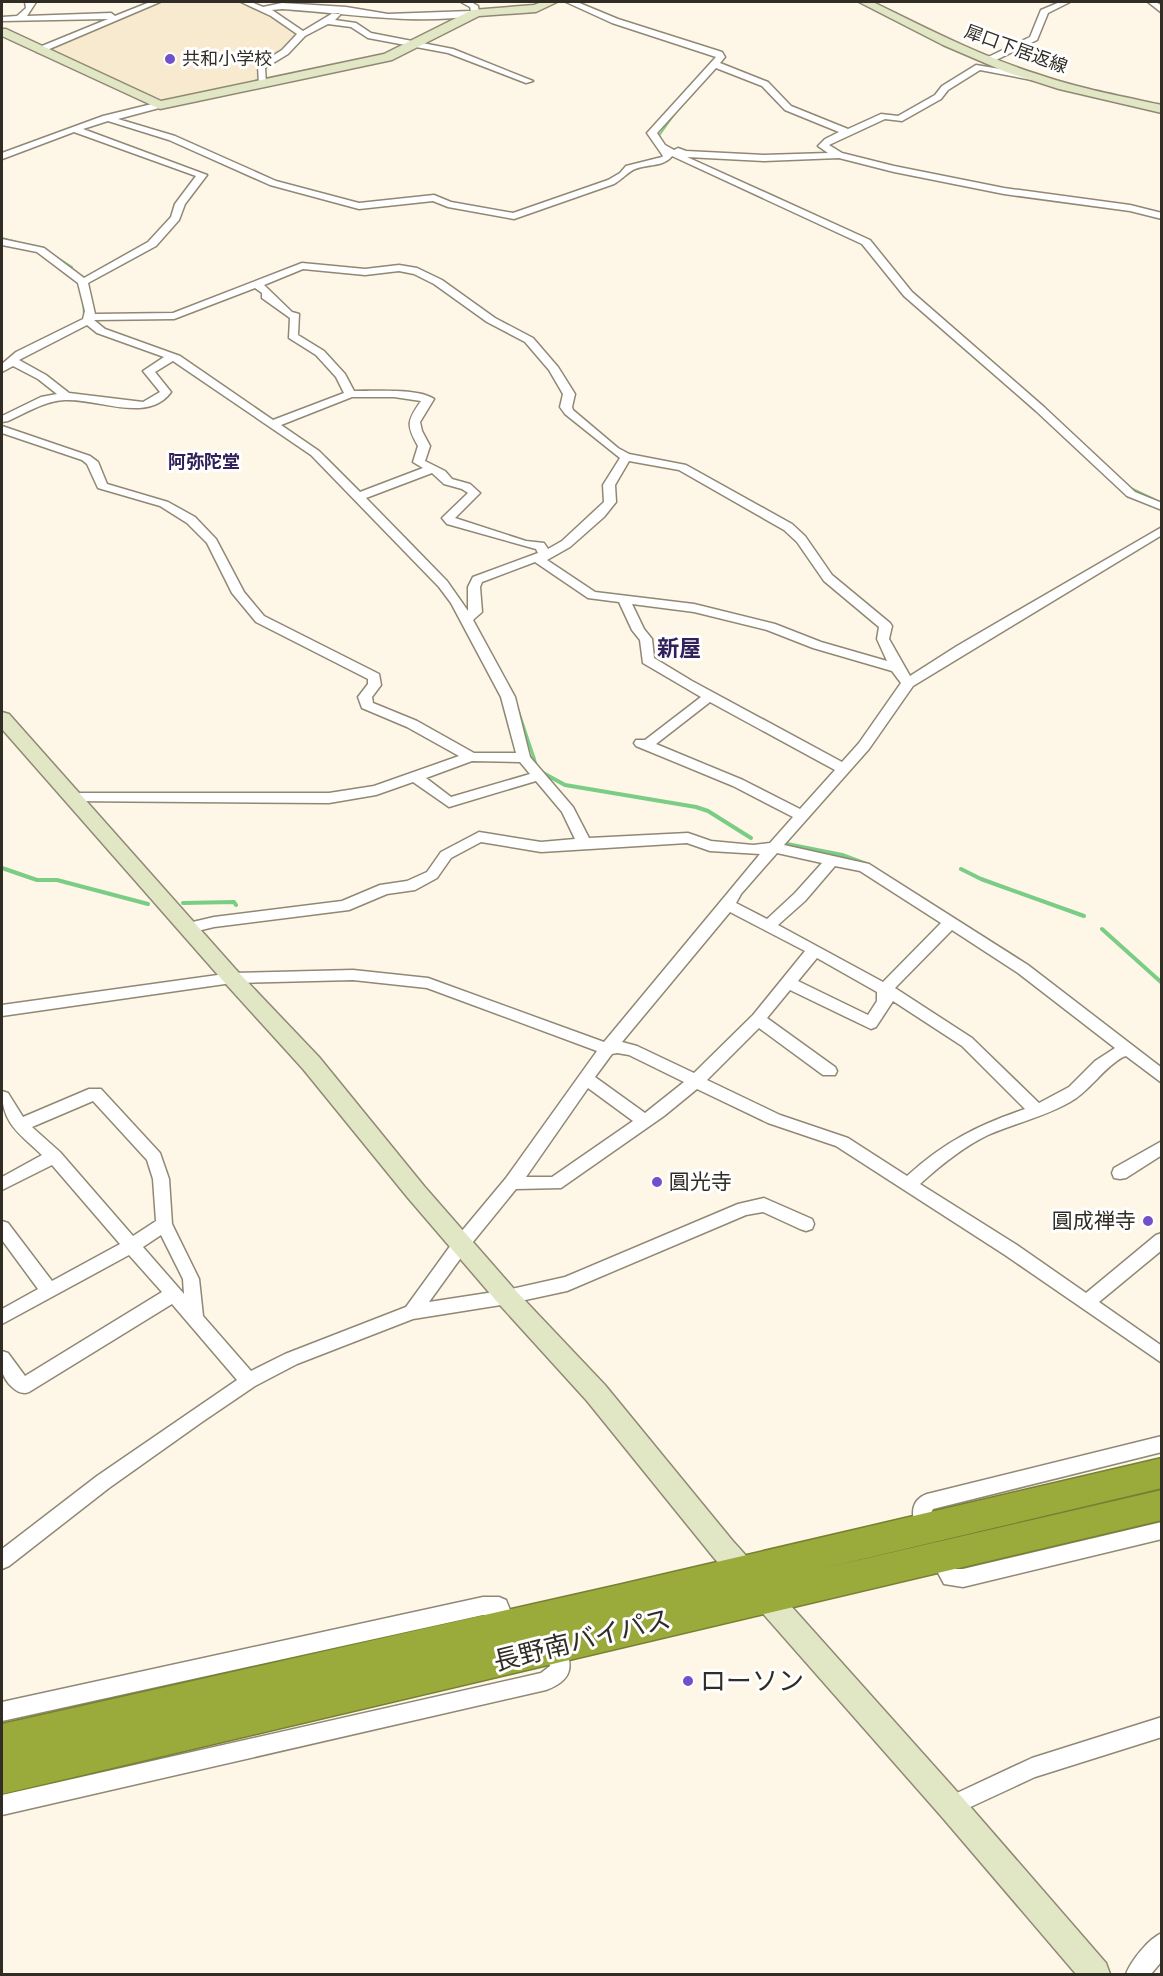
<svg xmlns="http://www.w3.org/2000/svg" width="1163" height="1976" font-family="Overpass,'Noto Sans JP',sans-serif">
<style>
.built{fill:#f7eace}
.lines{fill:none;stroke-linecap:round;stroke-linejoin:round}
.stream-far2{stroke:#7acd85;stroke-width:2}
.stream-far1{stroke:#7acd85;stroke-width:3}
.stream{stroke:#7acd85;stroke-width:4}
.street-casing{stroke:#908875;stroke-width:3}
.secondary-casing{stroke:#908875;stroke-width:3}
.highway-casing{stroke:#767f33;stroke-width:3}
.street{fill:#fff;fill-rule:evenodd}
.secondary{fill:#e1e6c4;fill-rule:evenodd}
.highway{fill:#9bab3b;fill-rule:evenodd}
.poi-dot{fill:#7250c9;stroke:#fff;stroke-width:2}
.labels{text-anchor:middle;stroke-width:6;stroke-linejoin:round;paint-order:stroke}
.far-street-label{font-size:18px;fill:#312d25;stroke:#fff}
.far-poi-label{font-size:18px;fill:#312d25;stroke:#fff;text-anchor:start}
.far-neighbourhood-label{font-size:18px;font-weight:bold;fill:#31215b;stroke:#fff}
.poi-label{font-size:21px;fill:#312d25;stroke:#fff;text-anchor:start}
.neighbourhood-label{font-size:22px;font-weight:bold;fill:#31215b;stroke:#fff}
.near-street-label{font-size:26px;fill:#312d25;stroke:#fff}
.near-poi-label{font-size:26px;fill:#312d25;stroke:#fff;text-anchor:start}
</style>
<rect width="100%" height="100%" fill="#fef6e6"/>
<!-- built -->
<path class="built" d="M162 2H240L271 15 298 34 283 51 256 68 258 82 162 101 48 49Z"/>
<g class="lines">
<!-- stream-far2 -->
<path class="stream-far2" d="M575 2 609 16
M658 137 676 112
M763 192 795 206
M2 238 20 243
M871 243 890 265
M50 253 72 267
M83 299 84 316"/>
<!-- stream-far1 -->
<path class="stream-far1" d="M180 357 229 390
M326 458 361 493
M1130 488 1153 499
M405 538 429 563
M448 583 463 604
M518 710 534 758"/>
<!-- stream -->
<path class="stream" d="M533 757 536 766
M543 773 565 785 696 807 708 811 751 838
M787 844 842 855 869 865
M2 868 37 880H57L148 904
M961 869 981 879 1084 916
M183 903 234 902 236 905
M1102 929 1162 983"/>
<!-- street casing -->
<g class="street-casing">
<path id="street" d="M25 2H36L27 16 111 13 115 16 150 2H160L40 53 37 52V48L108 19 2 21V17L17 16 26 8Z
M241 2H251L263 7 282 3 346 7 388 14 471 11 470 7 461 2H471L478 6 479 15C414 26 347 13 282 9L272 10 303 31 333 13H339L340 15 335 20 356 23 371 33 453 49 533 81 526 83 448 53 368 38 351 27 328 24 305 36 288 54 265 68 266 84 259 86 258 65 282 50 297 34 271 16Z
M566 2H577L618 19 722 52 725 57 720 63 768 82 791 106 848 129 881 114 898 116 935 95 942 86 976 65 1035 75V79L1032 80 980 70 948 90 941 99 902 121 885 119 829 145 842 153 894 166 1004 188 1130 205 1162 213V219L1130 211 1004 194 894 172 839 158 764 161 687 157 870 240 912 292 1044 407 1135 492 1162 503V510L1127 496 1036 411 904 296 862 244 672 156C664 167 647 164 635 169 628 172 621 180 614 184L514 219 448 207 433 201 359 209 270 185 169 140 108 121 83 129 207 175 185 204 179 220 156 246 88 283 95 314 173 313 302 263 365 269 399 265 417 268 442 280 495 318 533 338 558 367 575 394 572 407 573 410 618 448 629 454 686 465 792 524 805 536 832 575 890 623 892 626 889 639 910 676 957 646 1162 527V535L913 686 869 749 784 845 869 864 1028 965 1162 1068V1083L1126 1056 1123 1057C1102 1069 1090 1091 1070 1102 1044 1117 1015 1123 988 1135 963 1147 941 1165 920 1184L1017 1245 1086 1293 1156 1235 1162 1233V1250L1099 1302 1162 1346V1363L1005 1255 836 1146 768 1123 697 1089 664 1116 561 1188 516 1189 468 1248 429 1302 507 1290 565 1277 738 1204 764 1198 812 1219 814 1224 812 1229 806 1231 800 1229 763 1212 746 1215 567 1291 507 1304 413 1319 297 1364 255 1386 202 1422 109 1488 9 1566 2 1569V1549L97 1476 237 1380 172 1304 29 1392C18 1397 5 1382 2 1371 0 1365 2 1357 2 1351L8 1353 25 1376 162 1292 129 1255 2 1324V1309L38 1289 2 1240V1221L8 1223 52 1281 120 1244 52 1165 2 1190V1177L42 1155C20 1134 2 1124 2 1091L8 1093 23 1117 89 1089H101L160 1153 169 1179 172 1224 199 1279 203 1316 251 1371 285 1354 406 1307 456 1238 506 1178 597 1051 427 988 353 980 232 983 2 1016V1005L232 973 353 970 428 978 604 1042 760 854 710 851 687 843 541 852 481 842 451 858 437 878 415 890 387 894 349 910 214 927 189 933 184 932 182 928 184 924 214 917 342 901 380 885 407 881 427 872 441 852 479 832 541 842 575 839 562 812 536 781 449 807 413 782 376 795 329 803 68 801 66 798 73 793H329L374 786 459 756 407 727 362 708 358 697 368 684V679L256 622 232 593 207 543 187 523 160 506 98 488 87 464 82 460 2 433V426L90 456 98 462 107 484 168 502 195 517 216 539 244 592 264 616 379 674 381 685 372 697 373 703 417 721 474 753H516L501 697 451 603 439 587 311 455 173 361 155 372 171 392C148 424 97 398 65 400 44 401 26 413 8 421L2 422V416L41 397 57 394 38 379 13 366 2 372V364L16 352 83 319 85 311 78 283 37 252 2 245V239L44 248 84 278 148 242 171 217 175 204 196 176 74 132 5 158 2 159V153L103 116 160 102 163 103V107L118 119 175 136 276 181 359 203 434 195 451 202 513 213 608 180 620 173 626 166 662 157 663 156 647 133 716 57 612 23ZM716 68 762 86 785 110 839 132 825 139 818 146 828 153 764 155 686 151 678 148 674 150 665 145 657 133ZM303 269 365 275 399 271 414 274 434 284 487 322 525 342 549 370 563 394 560 407 565 414 620 458 603 485 604 502 562 541 548 549 544 543 526 541 455 518 480 493 470 484 452 479 445 471 425 461 430 446 422 431 420 422 434 399C419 388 373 391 354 391L345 374 324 351 298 335 299 314 292 312 264 285ZM255 288 262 293V298L290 318 289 338 316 355 336 377 344 393 273 420 180 356 105 329 94 320 174 319ZM87 325 97 333 164 357 143 371 160 392 143 402 69 393 46 375 19 360ZM352 397H394L421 401C407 421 406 425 418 446L413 462 423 468 360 492 319 451 281 425ZM629 461 679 470 784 530 797 542 824 581 879 627 877 639 887 661 821 642 775 624 694 604 595 592 547 560 570 547 604 517 616 502 615 485ZM432 473 444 484 462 489 468 493 442 518 447 524 536 549 538 553 473 577 468 587V611L447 581 366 498ZM535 562 588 598 619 602 632 630 640 640 643 663 701 697 645 740H636L634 743 636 746 733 786 793 817 770 843 753 845 711 841 688 833 589 838 573 807 530 757 515 697 473 620 482 612 480 587 482 582ZM632 604 694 612 767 630 813 648 892 671 901 683 859 743 842 762 692 681 654 658 652 639 644 629ZM710 702 835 770 800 809 743 780 656 744ZM472 761 520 762 530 774 451 797 426 778ZM777 853 822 863 795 893 767 919 736 903 741 894ZM835 866 860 871 941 923 883 982 778 925 805 901ZM730 912 805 951 753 1015 694 1073 637 1046 622 1042ZM952 930 1018 973 1115 1048 1095 1061 1069 1087 1039 1103 972 1038 895 988ZM817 958 877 992V1001L868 1015 798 981ZM790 990 871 1029 876 1027 893 1001 962 1046 1025 1109C978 1125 944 1142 907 1176L848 1138 780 1115 707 1080 759 1028 823 1075H835L837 1071 835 1067 767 1018ZM617 1053 629 1055 684 1082 645 1113 595 1077 612 1054ZM588 1088 633 1121 552 1177H526ZM93 1101 147 1160 153 1179 156 1221 133 1236 60 1152 32 1127ZM161 1235 183 1279 184 1294 143 1247Z
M1060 2H1070L1048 13 1037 40 992 62H986V58L1030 37 1041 10Z
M1148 2H1156L1162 6V13Z
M1162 1141V1155L1126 1178 1120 1179 1114 1178 1112 1173 1114 1168Z
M1162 1436V1452L933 1509 930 1515 934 1528 932 1534 925 1536 918 1534C912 1519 908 1501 927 1494Z
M1162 1522V1539L963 1587 944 1584 929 1556 931 1550 938 1547 945 1550 956 1569H963Z
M483 1597H499L506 1600 516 1625 513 1631 506 1634 499 1631 493 1615H483L2 1721V1702Z
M556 1639 563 1641C574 1666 573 1680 546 1690L2 1815V1795L541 1673 550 1666 546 1648 549 1641Z
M1162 1717V1737L1035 1777 951 1816 944 1813 941 1806 944 1799 1032 1758Z
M1162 1933V1961L1151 1974H1126C1131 1961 1148 1939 1162 1933Z"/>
</g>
<!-- secondary casing -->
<g class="secondary-casing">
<path id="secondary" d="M542 2H557L536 12 479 16 392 60 160 109 2 36V29H6L161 101 384 54 472 10 534 5Z
M859 2H873C926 28 980 56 1037 74 1077 88 1120 96 1162 105V113L1059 89 1006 72 943 45Z
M2 712 9 714 239 973 319 1057 424 1186 515 1290 605 1385 732 1540 961 1796 1106 1963 1110 1974H1076L941 1816 714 1558 587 1401 499 1304 408 1198 303 1069 225 983 2 729Z"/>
</g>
<!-- highway casing -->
<g class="highway-casing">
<path id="highway" d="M1162 1458V1488L816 1570 1162 1490V1520L2 1794V1724L618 1585Z"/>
</g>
<!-- street -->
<use href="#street" class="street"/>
<!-- secondary -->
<use href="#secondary" class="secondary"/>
<!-- highway -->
<use href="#highway" class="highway"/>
</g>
<!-- markers -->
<g class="poi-dot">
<circle cx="170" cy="59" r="6"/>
<circle cx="657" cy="1182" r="6"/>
<circle cx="1148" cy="1221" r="6"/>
<circle cx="688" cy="1681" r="6"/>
</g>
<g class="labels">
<!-- far-street labels -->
<g class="far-street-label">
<text transform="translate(1016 49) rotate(20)" y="6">犀口下居返線</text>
</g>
<!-- far-poi labels -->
<g class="far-poi-label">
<text x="182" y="65">共和小学校</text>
</g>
<!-- far-neighbourhood labels -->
<g class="far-neighbourhood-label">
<text x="204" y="468">阿弥陀堂</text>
</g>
<!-- poi labels -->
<g class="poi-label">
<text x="669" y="1189">圓光寺</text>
<text x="1136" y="1228" text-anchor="end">圓成禅寺</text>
</g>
<!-- neighbourhood labels -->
<g class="neighbourhood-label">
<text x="679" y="656">新屋</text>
</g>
<!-- near-street labels -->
<g class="near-street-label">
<text transform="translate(582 1640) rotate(-14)" y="9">長野南バイパス</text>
</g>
<!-- near-poi labels -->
<g class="near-poi-label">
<text x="700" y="1690">ローソン</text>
</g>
</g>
<!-- border -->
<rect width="1163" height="1976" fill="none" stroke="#312d25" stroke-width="6"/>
</svg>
